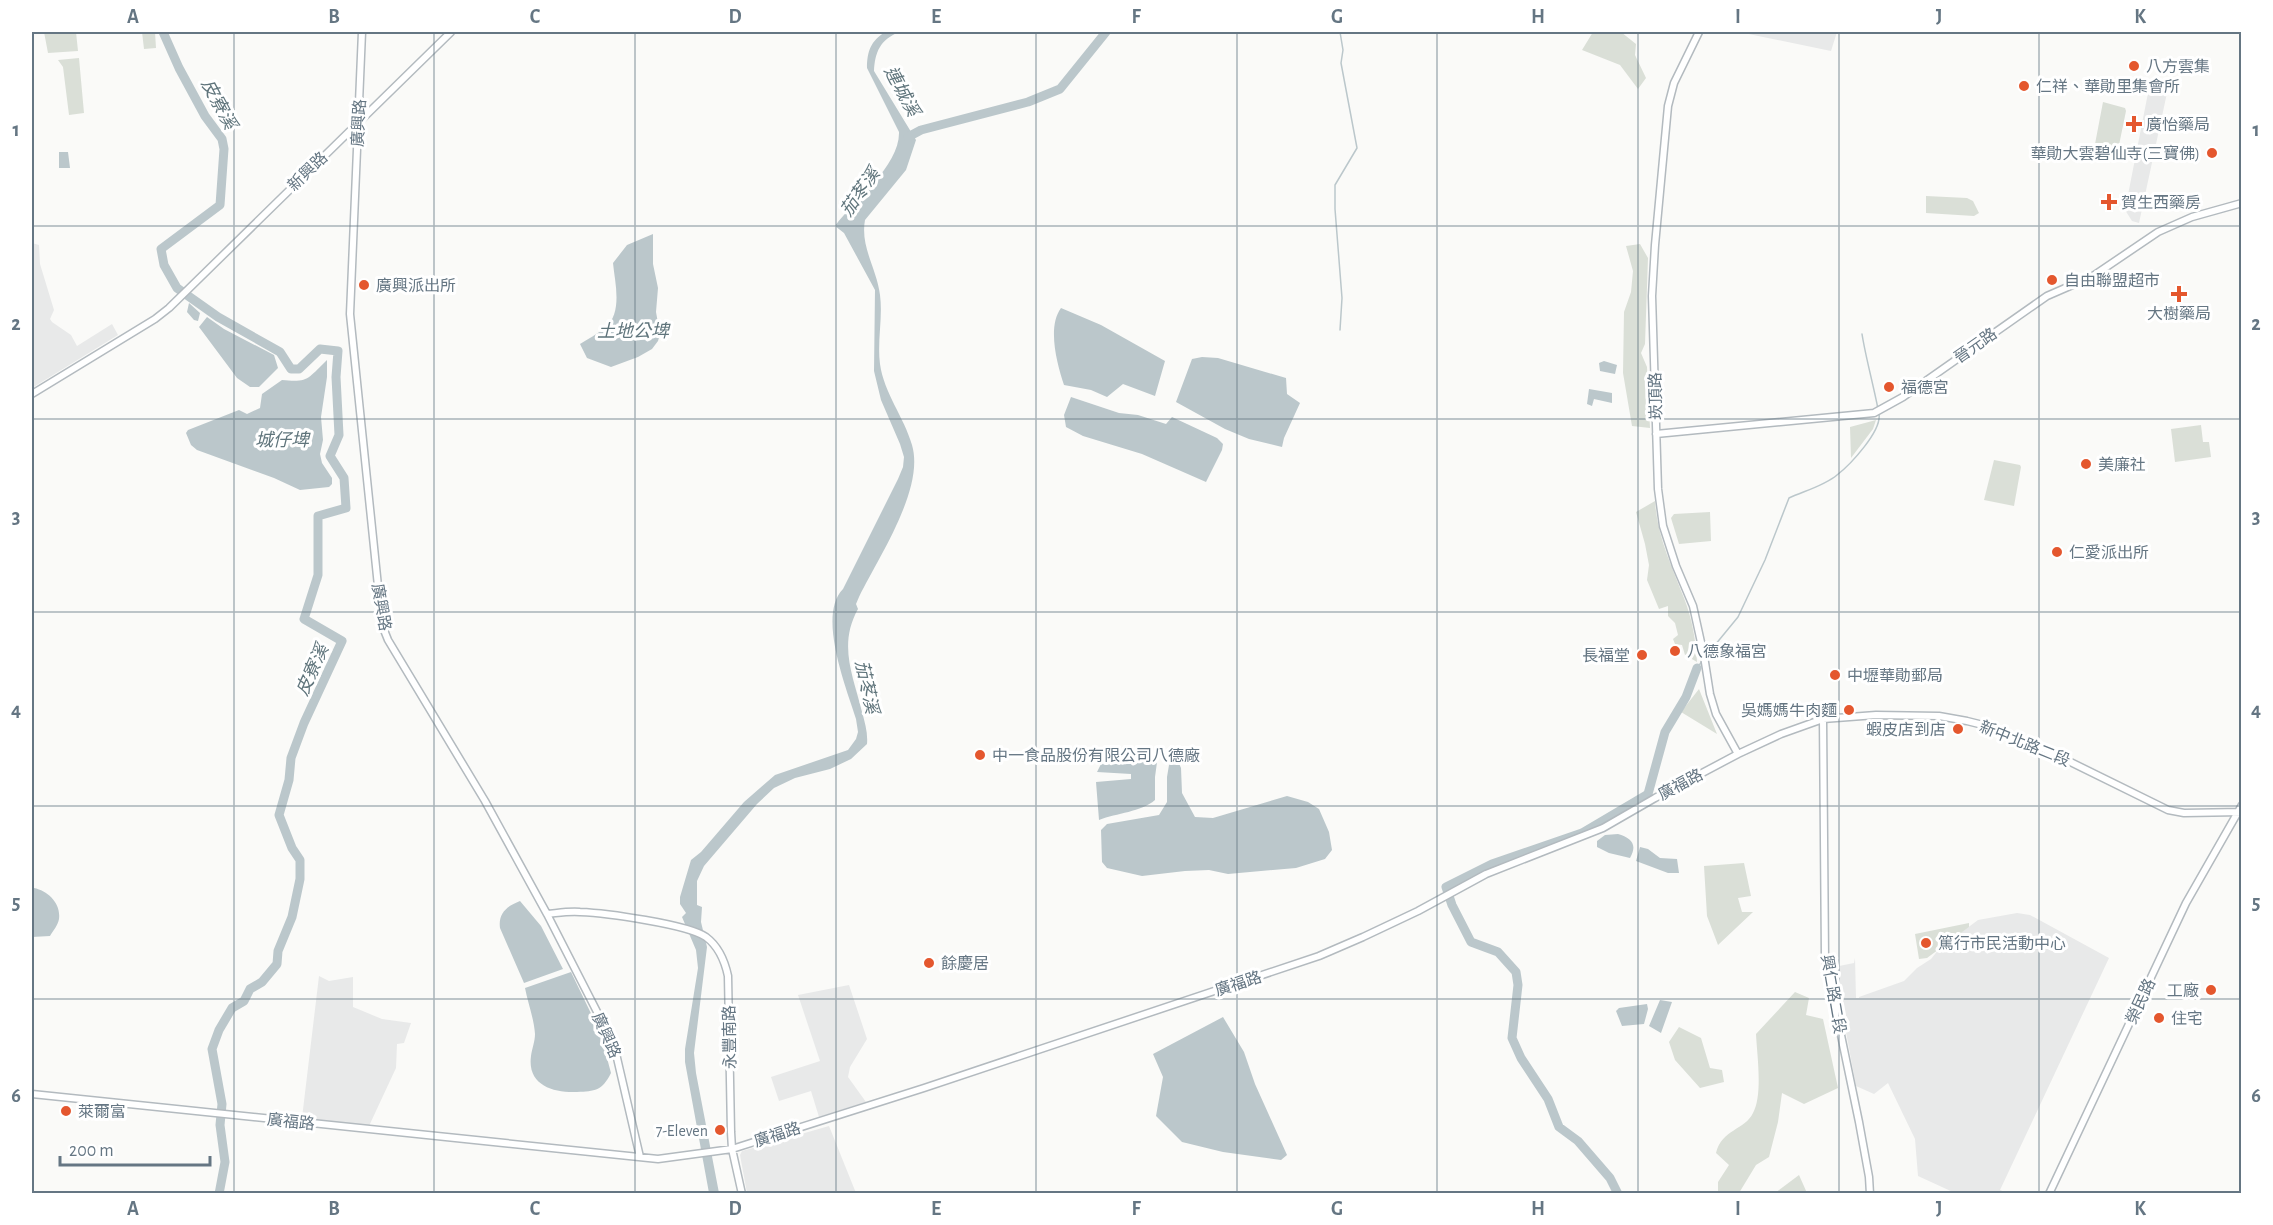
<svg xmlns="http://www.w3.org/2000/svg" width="2273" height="1225" font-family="'Alegreya Sans','Noto Sans TC',sans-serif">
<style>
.built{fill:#e8e9e9}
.green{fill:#dadfd7}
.water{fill:#bbc7cb}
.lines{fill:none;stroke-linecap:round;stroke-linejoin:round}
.stream{stroke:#bbc7cb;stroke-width:1.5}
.river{stroke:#bbc7cb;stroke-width:9}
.secondary-casing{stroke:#b3babf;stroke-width:9}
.secondary{stroke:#fff;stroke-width:6}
.grid{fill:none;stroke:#657683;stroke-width:1.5;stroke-opacity:0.55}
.poi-dot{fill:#e4572e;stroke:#fff;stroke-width:2}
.labels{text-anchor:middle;stroke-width:6;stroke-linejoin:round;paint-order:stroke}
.poi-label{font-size:16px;fill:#657683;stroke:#fff;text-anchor:start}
.street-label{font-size:16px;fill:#657683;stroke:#fff}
.water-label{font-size:18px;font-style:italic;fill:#60757c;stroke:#fff}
.neatline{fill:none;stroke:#657683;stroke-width:2}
.grid-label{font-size:20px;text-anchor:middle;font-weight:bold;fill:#657683}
</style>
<rect width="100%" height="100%" fill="#fafaf8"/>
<!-- built -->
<path class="built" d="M1739 32H1837L1831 51Z
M2149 88 2167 93 2139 223 2132 221 2125 210Z
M32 243 39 245 40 264 54 310 50 319 52 322 71 335 77 346 112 324 118 335 32 388Z
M2017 913 2030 915 2109 958 2000 1190 2007 1193H1955L1918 1176 1915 1139 1888 1083 1874 1094 1856 1086 1834 967 1854 963 1855 958 1856 998H1859V997L1904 981 1917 968 1931 959 1939 949 1978 920Z
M319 976 329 981 353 977V1007L382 1019 411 1023 404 1043 397 1044 396 1068 369 1126 302 1118Z
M849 985 867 1039 850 1067 848 1077 866 1102 819 1117 811 1091 779 1101 771 1077 820 1061 798 995Z
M829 1126 856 1193H747L740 1155 742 1151Z"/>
<!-- green -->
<path class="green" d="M44 32H76L78 51 48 53Z
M142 32H155L156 48 144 49Z
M1593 32H1621L1636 44 1635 55 1646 78 1638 89 1620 65 1582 50Z
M79 58 84 113 69 115 63 67 58 60Z
M2103 102 2125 108 2126 111 2118 150 2115 151 2095 144Z
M1926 196 1967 198 1973 201 1979 213 1974 216 1926 213Z
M1640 244 1648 258 1645 344 1641 353 1647 367 1650 428 1632 426 1623 373 1624 312 1631 292 1633 271 1626 246Z
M1876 420 1873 429 1851 458 1850 427Z
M2201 425 2203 442H2209L2211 457 2175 462 2171 429Z
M1994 460 2020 465 2021 467 2014 506 1984 500Z
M1655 501C1657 536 1672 567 1684 598 1692 618 1696 641 1697 662L1685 655 1682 645 1675 644 1673 639 1678 635 1675 623 1668 616V606L1659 609 1647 580 1649 565 1645 544 1636 512Z
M1710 512 1711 541 1679 544 1671 518 1674 514Z
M1699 689 1717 734 1681 712Z
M1744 863 1751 896 1738 898 1742 912H1753L1718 945 1707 916 1704 866Z
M1969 923V927L1927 958 1919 959 1915 934Z
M1795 992 1809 998 1806 1015 1823 1019 1838 1088 1804 1104 1782 1093 1778 1122 1769 1157 1756 1165 1739 1193H1718V1182L1729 1165 1716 1153C1722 1129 1745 1130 1753 1113 1763 1095 1757 1055 1756 1034Z
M1679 1027 1701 1038 1710 1068 1722 1070 1724 1082 1700 1088 1675 1060 1669 1042Z
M1799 1175 1807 1193H1775Z"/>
<!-- water -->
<path class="water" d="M885 32H899C880 40 875 52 874 71L916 140 906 170 865 220C860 247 877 269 880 295 883 318 877 341 880 364 884 393 904 417 912 445 925 489 878 558 859 597L856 604 858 609C838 645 853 675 862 712 865 723 868 733 867 744L851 759 830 769 795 778 774 788 757 804 704 866 697 881V905L702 907 701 922 707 947 694 1053 696 1073 719 1193H709L685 1062V1049L698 968 696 950 682 917 686 913 680 904V897L691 860 701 852 744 802 775 775 848 750 856 739 858 732 856 719C846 687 817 615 843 589L898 479 903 467 904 457 900 444 881 400 874 371 875 290 844 233 835 226C854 200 900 166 899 132L867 68C867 51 871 41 885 32Z
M59 152H68L70 168H59Z
M653 234V264L658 288 656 312 660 334 658 341 652 349 638 357 611 367 587 358 580 344C588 339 597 334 605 328 623 312 615 284 613 263L627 245Z
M189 303 200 313 198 321 194 320 187 312Z
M1061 308 1101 325 1165 361 1155 396 1123 384 1107 397 1091 390 1064 385C1057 364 1047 327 1061 308Z
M207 317 224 329 274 355 278 368 259 387H250L237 378 199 327Z
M1202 357 1218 358 1286 378 1287 394 1300 403 1284 438 1282 447 1249 439 1225 429 1176 402 1192 359Z
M327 360V377L321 417 323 440 320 454 322 463 332 478V484L329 487 300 490 274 478 197 450 191 445 186 433 188 430 239 410 247 414 260 408 262 394 282 380C309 383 308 378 327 360Z
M1604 361 1617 365 1615 374 1600 371 1599 363Z
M1589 389 1612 393V403L1594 399 1592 406 1587 404Z
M1071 397 1119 413 1138 415 1166 424 1172 417 1217 438 1223 444 1222 450 1206 482 1142 454 1083 436 1066 427 1064 415Z
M1172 747 1181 768 1182 793 1195 817 1213 818 1287 796 1308 802 1319 809 1329 832 1332 850 1325 859 1296 868 1228 874 1209 870 1185 871 1142 876 1107 868 1102 862 1101 830 1107 824 1159 815 1167 802V777Z
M1110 749 1158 755 1155 777V800C1141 812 1117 813 1099 820L1096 782 1131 779V774L1097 772 1104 758Z
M1618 834C1631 838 1638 844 1630 858L1609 853 1597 847V841L1605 835Z
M1640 847 1648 849 1660 858 1677 859 1679 873H1668L1636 861Z
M34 888C48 891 61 903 59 919 58 925 53 931 50 936L32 937V889Z
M520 901 541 926 563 969 524 983 500 928C498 913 507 906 520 901Z
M571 972 600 1032 611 1073C602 1091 595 1091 577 1092 553 1093 527 1085 531 1056 532 1049 535 1041 535 1034 534 1019 528 1003 525 988Z
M1660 1000 1672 1002 1661 1033 1649 1026Z
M1647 1004 1648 1009 1644 1024 1622 1026 1616 1011 1619 1008Z
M1223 1017 1244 1052 1255 1084 1287 1155 1281 1160 1223 1152 1182 1142 1156 1116 1163 1077 1153 1054Z"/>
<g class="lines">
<!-- stream -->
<path class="stream" d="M1340 330 1342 298 1335 209V185L1357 148 1341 63 1343 50 1340 32
M1862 334C1866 359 1873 383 1878 409
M1706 656 1738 617 1765 560 1789 498C1804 491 1824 486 1837 475 1850 465 1882 431 1879 414
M1697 668 1703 660"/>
<!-- river -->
<path class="river" d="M163 32 179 68 205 116 222 139 224 149 220 205 161 249 164 265 177 288 218 317 280 352 291 369H299L320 349 338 351 336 377 339 435 330 456 344 478 346 508 318 516V575L304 619 342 641 304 723 291 758 289 780 279 815 292 848 300 860V879L292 917 278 951 277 964 262 982 250 989 244 1001 232 1008 219 1030 212 1049 222 1104 220 1125 225 1162 219 1194
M908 137 921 130 1028 102 1060 89 1106 32
M1618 1194 1610 1178 1578 1141 1559 1127 1548 1099 1521 1058 1512 1038 1518 985 1516 972 1498 952 1471 942 1452 905 1446 887 1492 864 1582 833 1648 794 1665 732 1686 697 1697 668"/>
<!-- secondary casing -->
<g class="secondary-casing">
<path id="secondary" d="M362 32 350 314 382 625 388 640 485 801 547 914 614 1045 640 1157
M1699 32 1674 83 1668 106 1655 245 1652 296 1658 489 1663 526 1676 566 1693 606 1704 656 1710 694 1716 714 1738 754
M32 394 155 319 169 308 451 32
M1656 434 1874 413 1903 397 2047 296 2093 276 2158 232 2192 217 2242 203
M1823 719 1825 958 1859 1122 1869 1177 1870 1194
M547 914C558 913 569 911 580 912 605 913 687 924 706 937 718 946 725 962 728 976L731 1132 732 1149 742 1194
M32 1094 658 1159 732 1149 924 1088 1319 956 1363 937 1418 911 1486 874 1603 828 1655 798 1738 754 1781 734 1823 719 1876 715 1939 716 1967 721 1991 727 2007 737 2040 747 2168 810 2184 813 2242 812
M2049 1194 2186 903 2242 805"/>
</g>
<!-- secondary -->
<use href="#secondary" class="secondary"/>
</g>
<!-- grid -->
<path class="grid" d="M234 32V1194M434 32V1194M635 32V1194M836 32V1194M1036 32V1194M1237 32V1194M1437 32V1194M1638 32V1194M1839 32V1194M2039 32V1194M32 226H2242M32 419H2242M32 612H2242M32 806H2242M32 999H2242"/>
<!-- markers -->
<g class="poi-dot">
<circle cx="2134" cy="66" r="6"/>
<circle cx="2024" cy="86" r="6"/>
<path d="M2131 115h6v6h6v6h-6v6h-6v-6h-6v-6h6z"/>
<circle cx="2212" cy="153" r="6"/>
<path d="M2106 193h6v6h6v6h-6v6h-6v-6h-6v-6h6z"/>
<circle cx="2052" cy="280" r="6"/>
<circle cx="364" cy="285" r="6"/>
<path d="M2176 285h6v6h6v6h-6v6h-6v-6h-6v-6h6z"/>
<circle cx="1889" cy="387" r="6"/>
<circle cx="2086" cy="464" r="6"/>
<circle cx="2057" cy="552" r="6"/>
<circle cx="1675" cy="651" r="6"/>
<circle cx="1642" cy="655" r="6"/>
<circle cx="1835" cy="675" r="6"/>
<circle cx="1849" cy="710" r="6"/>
<circle cx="1958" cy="729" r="6"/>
<circle cx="980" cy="755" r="6"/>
<circle cx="1926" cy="943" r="6"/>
<circle cx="929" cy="963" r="6"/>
<circle cx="2211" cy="990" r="6"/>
<circle cx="2159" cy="1018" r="6"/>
<circle cx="66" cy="1111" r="6"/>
<circle cx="720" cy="1130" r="6"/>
</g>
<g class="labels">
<!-- poi labels -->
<g class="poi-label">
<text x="2146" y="72">八方雲集</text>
<text x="2036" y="92">仁祥、華勛里集會所</text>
<text x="2146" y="130">廣怡藥局</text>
<text x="2200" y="159" text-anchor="end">華勛大雲碧仙寺(三寶佛)</text>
<text x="2121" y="208">賀生西藥房</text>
<text x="2064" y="286">自由聯盟超市</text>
<text x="376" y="291">廣興派出所</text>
<text x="2179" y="319" text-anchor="middle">大樹藥局</text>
<text x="1901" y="393">福德宮</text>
<text x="2098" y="470">美廉社</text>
<text x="2069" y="558">仁愛派出所</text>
<text x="1687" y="657">八德象福宮</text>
<text x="1630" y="661" text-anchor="end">長福堂</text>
<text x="1847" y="681">中壢華勛郵局</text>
<text x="1837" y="716" text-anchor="end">吳媽媽牛肉麵</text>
<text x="1946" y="735" text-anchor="end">蝦皮店到店</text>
<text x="992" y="761">中一食品股份有限公司八德廠</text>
<text x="1938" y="949">篤行市民活動中心</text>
<text x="941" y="969">餘慶居</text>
<text x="2199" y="996" text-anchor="end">工廠</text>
<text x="2171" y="1024">住宅</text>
<text x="78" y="1117">萊爾富</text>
<text x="708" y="1136" text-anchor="end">7-Eleven</text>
</g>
<!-- street labels -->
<g class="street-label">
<text transform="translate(358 123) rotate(-87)" y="6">廣興路</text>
<text transform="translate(307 171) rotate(-44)" y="6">新興路</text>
<text transform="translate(1975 345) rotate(-35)" y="6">晉元路</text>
<text transform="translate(1655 396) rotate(-91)" y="6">崁頂路</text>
<text transform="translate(382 607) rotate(80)" y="6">廣興路</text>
<text transform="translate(2025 743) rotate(22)" y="6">新中北路二段</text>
<text transform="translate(1680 784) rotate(-28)" y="6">廣福路</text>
<text transform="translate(1238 983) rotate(-18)" y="6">廣福路</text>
<text transform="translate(1834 994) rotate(80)" y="6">興仁路二段</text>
<text transform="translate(2140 1001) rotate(-65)" y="6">榮民路</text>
<text transform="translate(607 1035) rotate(66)" y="6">廣興路</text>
<text transform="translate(729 1037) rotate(-91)" y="6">永豐南路</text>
<text transform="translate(291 1121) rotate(6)" y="6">廣福路</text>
<text transform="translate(777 1134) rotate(-18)" y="6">廣福路</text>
</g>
<!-- water labels -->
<g class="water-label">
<text transform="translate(902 91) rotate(62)" y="6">連城溪</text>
<text transform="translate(219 104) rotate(62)" y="6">皮寮溪</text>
<text transform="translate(860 192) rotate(-55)" y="6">茄苳溪</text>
<text x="633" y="337">土地公埤</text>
<text x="282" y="446">城仔埤</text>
<text transform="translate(312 670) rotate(-66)" y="6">皮寮溪</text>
<text transform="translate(867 687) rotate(78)" y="6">茄苳溪</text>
</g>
</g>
<!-- border -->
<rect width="2273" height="1225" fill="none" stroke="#ffffff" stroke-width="66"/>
<!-- scale -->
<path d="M60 1156v9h150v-9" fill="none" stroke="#657683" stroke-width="3"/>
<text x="69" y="1156" font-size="18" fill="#657683" stroke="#ffffff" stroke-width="4.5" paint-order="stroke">200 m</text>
<rect x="33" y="33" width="2207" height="1159" class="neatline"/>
<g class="grid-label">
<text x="133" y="23">A</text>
<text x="334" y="23">B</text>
<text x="535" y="23">C</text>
<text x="735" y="23">D</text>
<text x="936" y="23">E</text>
<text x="1136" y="23">F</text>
<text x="1337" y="23">G</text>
<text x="1538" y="23">H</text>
<text x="1738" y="23">I</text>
<text x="1939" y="23">J</text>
<text x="2140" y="23">K</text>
<text x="16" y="136">1</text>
<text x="2256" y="136">1</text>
<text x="16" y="330">2</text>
<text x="2256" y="330">2</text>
<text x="16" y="523">3</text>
<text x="2256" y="523">3</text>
<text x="16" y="716">4</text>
<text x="2256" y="716">4</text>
<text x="16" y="909">5</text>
<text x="2256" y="909">5</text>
<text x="16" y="1102">6</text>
<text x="2256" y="1102">6</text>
<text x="133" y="1215">A</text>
<text x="334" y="1215">B</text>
<text x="535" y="1215">C</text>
<text x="735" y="1215">D</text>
<text x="936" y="1215">E</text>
<text x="1136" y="1215">F</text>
<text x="1337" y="1215">G</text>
<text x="1538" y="1215">H</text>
<text x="1738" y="1215">I</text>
<text x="1939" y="1215">J</text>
<text x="2140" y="1215">K</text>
</g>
</svg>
